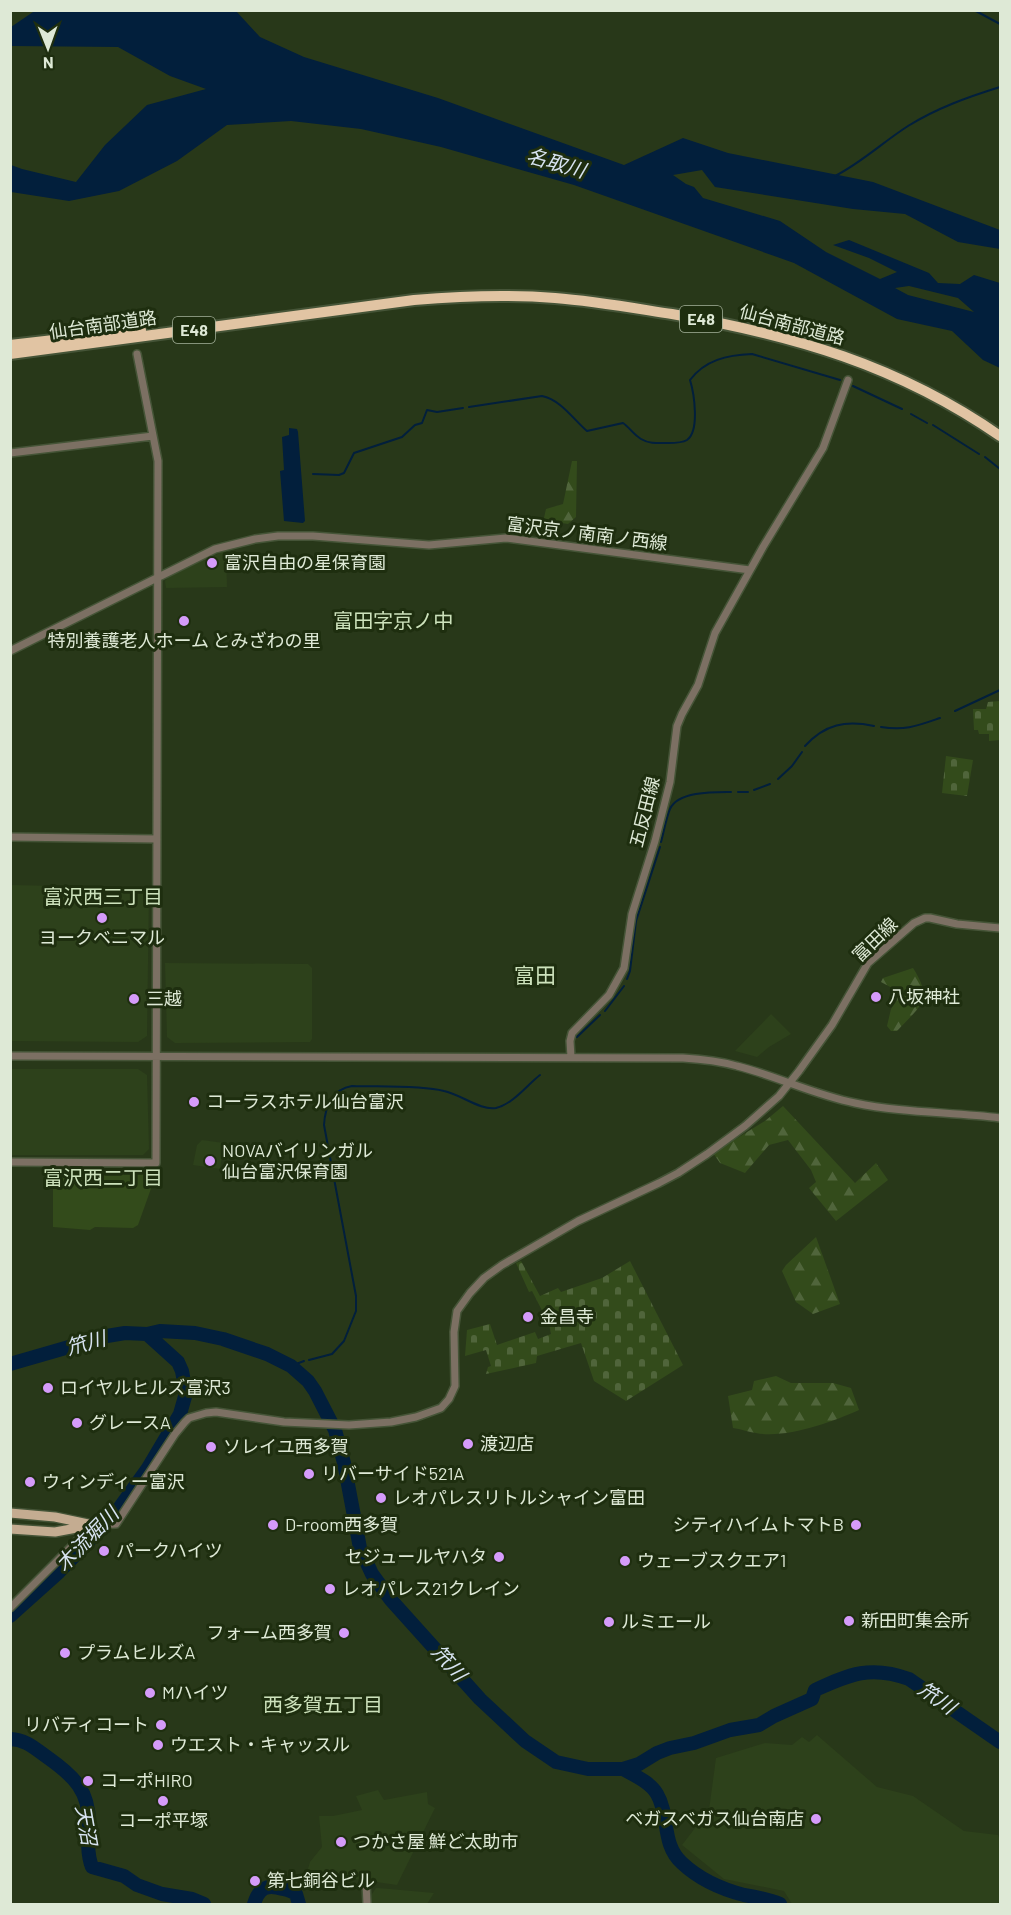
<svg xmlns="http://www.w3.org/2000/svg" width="1011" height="1915" font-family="Barlow,'Noto Sans JP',sans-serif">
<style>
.built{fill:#2d411b}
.forest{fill:url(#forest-firs)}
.cemetery{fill:url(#cemetery-stones)}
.park{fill:#334b1b}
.water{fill:#021f3c;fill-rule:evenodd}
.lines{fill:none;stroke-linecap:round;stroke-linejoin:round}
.stream{stroke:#021f3c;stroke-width:2}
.river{stroke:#021f3c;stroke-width:14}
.minor-casing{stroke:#455437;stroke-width:10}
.major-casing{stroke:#455437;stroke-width:12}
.highway-casing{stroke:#455437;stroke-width:14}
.minor{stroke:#7c7063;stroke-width:7}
.major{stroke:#c4ac91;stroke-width:9}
.highway{stroke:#e1c4a3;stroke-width:10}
.poi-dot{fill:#d59bfa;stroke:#1e2e0f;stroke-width:2}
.labels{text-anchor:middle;stroke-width:6;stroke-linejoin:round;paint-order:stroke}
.shield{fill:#1e2e0f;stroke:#a4b19a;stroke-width:1.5}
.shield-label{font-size:16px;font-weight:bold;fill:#dee9d6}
.street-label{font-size:18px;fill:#dee9d6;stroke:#1e2e0f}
.poi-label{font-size:18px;fill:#dee9d6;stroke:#1e2e0f;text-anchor:start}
.water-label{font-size:20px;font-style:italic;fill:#d8e4f2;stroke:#1e2e0f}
.neighbourhood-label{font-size:20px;fill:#cde2bc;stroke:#1e2e0f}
.quarter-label{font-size:21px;fill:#cde2bc;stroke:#1e2e0f}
</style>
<defs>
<pattern id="forest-firs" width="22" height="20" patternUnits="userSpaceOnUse" patternTransform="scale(1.5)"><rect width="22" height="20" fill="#334b1b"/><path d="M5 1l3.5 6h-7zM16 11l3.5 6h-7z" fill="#50653b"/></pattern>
<pattern id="cemetery-stones" width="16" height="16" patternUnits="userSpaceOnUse" patternTransform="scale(1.5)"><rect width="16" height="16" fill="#334b1b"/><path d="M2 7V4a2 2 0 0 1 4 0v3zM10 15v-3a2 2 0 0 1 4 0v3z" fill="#50653b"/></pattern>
</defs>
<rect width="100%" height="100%" fill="#283819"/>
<!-- built -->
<path class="built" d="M226 550 227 587 166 588 165 581 169 576Z
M11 885 144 888 149 891 147 1036 138 1042 11 1041Z
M165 963 308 964 312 968V1039L310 1042 175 1043 167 1037Z
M771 1014 791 1034 769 1047 757 1057 735 1051Z
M11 1069H138L147 1075 149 1149 143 1155H11Z
M202 1140 224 1143 220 1169 193 1165 197 1145Z
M817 1735 877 1787 913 1796 964 1831 998 1835 1000 1840V1904H792L784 1891 724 1879 682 1845 709 1810 716 1758 765 1743 792 1745 802 1737 809 1742Z
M378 1790 384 1800 427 1792 428 1804 435 1808 397 1885 307 1872 310 1862 322 1847 319 1816H333L362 1810 356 1796Z
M376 1888 390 1889 434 1893 427 1904H372V1894Z"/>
<!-- forest -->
<path class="forest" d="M572 461H577L576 517 568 524 555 522 544 518 546 509 563 504Z
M913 968C934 1001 920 1006 897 1031H891L887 1026 891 1009 897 1000 894 989 881 982 883 978Z
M783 1106 855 1183 876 1163 888 1180 836 1221 809 1188 816 1182 811 1170 788 1140 769 1145 745 1173 720 1163 713 1153 765 1121Z
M816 1237 840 1304 813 1314 796 1302 782 1271 786 1265Z
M776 1376 791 1383H833L851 1388 859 1410C832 1422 785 1439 756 1433 748 1432 741 1429 733 1428L728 1396 752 1390 754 1381Z"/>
<!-- cemetery -->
<path class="cemetery" d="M1000 701V740L989 741V734H979L978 730H974L973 709H986L988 702Z
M946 756 973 760 967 796 942 793Z
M521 1261 540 1296 558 1288 561 1292 602 1278 630 1261 683 1365 626 1401 594 1381 581 1343 537 1356 536 1363 486 1374 488 1367 491 1366 486 1350 465 1356 467 1330 490 1324 497 1345 535 1332 538 1339 551 1334 549 1324 532 1291 529 1292 516 1263Z"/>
<!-- park -->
<path class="park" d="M53 1170H148L153 1172V1183L138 1225 133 1228 95 1227 90 1230 53 1227Z"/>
<!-- water -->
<path class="water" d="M36 10 236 11 260 37 304 57 438 98 624 165 683 138 728 153 873 182 1000 230V249L958 242 905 214 853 209 715 187 702 170 673 175 686 184 694 187 703 198 780 221 826 252 880 279 897 272 869 258 833 245 849 240 929 273 938 283 960 284 974 275 1000 283V368L983 360 952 331 897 319 794 263 574 185 441 147 361 129 291 121 227 125 177 161 119 191 69 201 11 192V165L22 169 76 182 105 145 147 105 206 89 170 76 118 47 11 46V27ZM909 286 958 298 974 312 908 295 895 288Z
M289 428 297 429 298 432 305 521 303 523 284 521 280 471 284 470 282 437 289 435Z"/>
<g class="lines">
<!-- stream -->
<path class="stream" d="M974 10 1000 24
M835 176C861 163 883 142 908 126 937 108 968 97 1000 87
M853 386 902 409
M469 407 542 396C561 400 573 419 587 431L623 423C629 427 634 435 641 439 649 444 659 443 668 443 674 443 682 443 687 440 700 431 694 393 690 380 705 360 727 355 752 354L840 380
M911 414 927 423
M933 425 979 454
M985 457 1000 469
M313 474 339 475 344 473 354 453 402 437 415 425 422 423 427 410 437 412 463 408
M955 711 1000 690
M881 727C905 731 917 726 940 718
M805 746C825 724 846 720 874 726
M778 779 792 766 802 752
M754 790 770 784
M738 792H748
M661 842C664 831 666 819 670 809 678 791 715 792 731 792
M627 979 630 971 636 921 660 847
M605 1011 624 986
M577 1037 600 1015
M309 1360 332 1354 344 1341 356 1311V1296L324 1125C325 1106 333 1089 352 1086 379 1087 419 1085 444 1091 460 1094 481 1111 496 1108 513 1104 527 1085 540 1075
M291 1366 304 1361"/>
<!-- river -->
<path class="river" d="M10 1364 107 1336 125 1333 147 1334 160 1331 195 1333 223 1339 267 1354 291 1366 308 1381 315 1391 335 1430 344 1463 360 1548 372 1574 391 1600 480 1699 525 1741 556 1762 588 1769H623L639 1764 657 1753 670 1748 694 1743 730 1730 759 1725 774 1716 812 1699 815 1690C850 1674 871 1665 909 1679L1000 1742
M10 1616 59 1572 115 1514 148 1468 180 1414 186 1393 182 1371 178 1362 147 1334
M10 1739C27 1740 34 1748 47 1757 74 1776 90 1791 89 1826 88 1840 87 1854 92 1867L124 1876 137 1885 162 1894 192 1899 204 1904
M623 1769C635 1776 650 1782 657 1794 670 1816 661 1844 682 1863 699 1879 721 1889 744 1895 756 1897 768 1899 780 1904
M254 1904C259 1888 266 1884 283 1889 288 1890 292 1891 296 1894L299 1904"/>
<!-- minor casing -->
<g class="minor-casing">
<path id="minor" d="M10 453 153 436
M10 651 215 549 255 539 278 536H313L429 545 506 538 750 570
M10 837 157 839
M10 1056 683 1058C701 1059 719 1061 737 1066 777 1076 814 1095 855 1103 902 1113 952 1112 1000 1118
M571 1057 570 1041 572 1033 609 995 624 968 632 914 655 841 670 782 677 726 682 714 698 685 715 633 763 547 823 448 848 380
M10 1162 156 1163 158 461 137 354
M10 1608 93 1525 116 1524 175 1434 185 1422 189 1418 206 1413 216 1412 284 1422 349 1425 391 1422 416 1417 441 1408 449 1399 455 1386 454 1332 457 1311 470 1293 484 1278 502 1265 578 1221 659 1183 678 1173 707 1154 745 1126 779 1096 799 1071 832 1025 868 963 914 923 925 918H930L957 924 1000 928
M366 1883 367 1904"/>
</g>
<!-- major casing -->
<g class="major-casing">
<path id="major" d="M10 1513 55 1517 93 1525
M10 1529 55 1532 87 1526"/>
</g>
<!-- highway casing -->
<g class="highway-casing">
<path id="highway" d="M10 345 141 330
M10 354 414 300C461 296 508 294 555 298 594 301 633 308 672 314 793 335 898 365 1000 436"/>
</g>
<!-- minor -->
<use href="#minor" class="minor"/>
<!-- major -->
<use href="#major" class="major"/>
<!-- highway -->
<use href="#highway" class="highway"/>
</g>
<!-- markers -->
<g class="poi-dot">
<circle cx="212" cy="563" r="6"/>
<circle cx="184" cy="621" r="6"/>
<circle cx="102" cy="918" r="6"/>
<circle cx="876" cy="997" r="6"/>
<circle cx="134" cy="999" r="6"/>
<circle cx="194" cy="1102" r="6"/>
<circle cx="210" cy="1161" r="6"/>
<circle cx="528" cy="1317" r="6"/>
<circle cx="48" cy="1388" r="6"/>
<circle cx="77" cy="1423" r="6"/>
<circle cx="468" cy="1444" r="6"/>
<circle cx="211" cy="1447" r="6"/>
<circle cx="309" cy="1474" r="6"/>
<circle cx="30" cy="1482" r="6"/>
<circle cx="381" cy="1498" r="6"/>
<circle cx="273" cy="1525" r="6"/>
<circle cx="856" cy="1525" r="6"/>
<circle cx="104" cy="1551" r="6"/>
<circle cx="499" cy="1557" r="6"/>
<circle cx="625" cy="1561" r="6"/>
<circle cx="330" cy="1589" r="6"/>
<circle cx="849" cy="1621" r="6"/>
<circle cx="609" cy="1622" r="6"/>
<circle cx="344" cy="1633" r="6"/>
<circle cx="65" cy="1653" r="6"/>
<circle cx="150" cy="1693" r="6"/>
<circle cx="161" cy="1725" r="6"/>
<circle cx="158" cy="1745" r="6"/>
<circle cx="88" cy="1781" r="6"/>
<circle cx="163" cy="1801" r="6"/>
<circle cx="816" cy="1819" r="6"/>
<circle cx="341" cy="1842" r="6"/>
<circle cx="255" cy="1881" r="6"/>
</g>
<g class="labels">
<!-- shield labels -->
<g class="shield">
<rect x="680" y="306" width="42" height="26" rx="4.5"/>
<rect x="173" y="317" width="42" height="26" rx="4.5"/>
</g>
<g class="shield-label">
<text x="701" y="325">E48</text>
<text x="194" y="336">E48</text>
</g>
<!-- street labels -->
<g class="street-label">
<text transform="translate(103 325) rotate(-8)" y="6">仙台南部道路</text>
<text transform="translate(792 325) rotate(15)" y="6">仙台南部道路</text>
<text transform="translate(587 534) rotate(7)" y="6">富沢京ノ南南ノ西線</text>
<text transform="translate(645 812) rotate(-76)" y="6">五反田線</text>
<text transform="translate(875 940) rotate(-44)" y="6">富田線</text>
</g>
<!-- poi labels -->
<g class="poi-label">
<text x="224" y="569">富沢自由の星保育園</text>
<text x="184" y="647" text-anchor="middle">特別養護老人ホーム とみざわの里</text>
<text x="102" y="944" text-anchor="middle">ヨークベニマル</text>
<text x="888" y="1003">八坂神社</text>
<text x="146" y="1005">三越</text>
<text x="206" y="1108">コーラスホテル仙台富沢</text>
<text x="222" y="1157">NOVAバイリンガル<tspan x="222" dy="21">仙台富沢保育園</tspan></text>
<text x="540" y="1323">金昌寺</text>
<text x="60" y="1394">ロイヤルヒルズ富沢3</text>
<text x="89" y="1429">グレースA</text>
<text x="480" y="1450">渡辺店</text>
<text x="223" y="1453">ソレイユ西多賀</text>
<text x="321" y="1480">リバーサイド521A</text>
<text x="42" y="1488">ウィンディー富沢</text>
<text x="393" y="1504">レオパレスリトルシャイン富田</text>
<text x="285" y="1531">D-room西多賀</text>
<text x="844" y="1531" text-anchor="end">シティハイムトマトB</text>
<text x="116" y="1557">パークハイツ</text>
<text x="487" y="1563" text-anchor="end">セジュールヤハタ</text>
<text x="637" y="1567">ウェーブスクエア1</text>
<text x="342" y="1595">レオパレス21クレイン</text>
<text x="861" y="1627">新田町集会所</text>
<text x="621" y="1628">ルミエール</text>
<text x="332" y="1639" text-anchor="end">フォーム西多賀</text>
<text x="77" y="1659">プラムヒルズA</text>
<text x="162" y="1699">Mハイツ</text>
<text x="149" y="1731" text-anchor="end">リバティコート</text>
<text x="170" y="1751">ウエスト・キャッスル</text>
<text x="100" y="1787">コーポHIRO</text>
<text x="804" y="1825" text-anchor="end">ベガスベガス仙台南店</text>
<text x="163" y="1827" text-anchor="middle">コーポ平塚</text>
<text x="353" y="1848">つかさ屋 鮮ど太助市</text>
<text x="267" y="1887">第七銅谷ビル</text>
</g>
<!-- water labels -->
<g class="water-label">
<text transform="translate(556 163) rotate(16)" y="7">名取川</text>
<text transform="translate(86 1343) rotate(-15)" y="7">笊川</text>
<text transform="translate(87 1539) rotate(-46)" y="7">木流堀川</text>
<text transform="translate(449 1663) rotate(49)" y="7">笊川</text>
<text transform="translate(937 1698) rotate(35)" y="7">笊川</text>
<text transform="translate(86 1825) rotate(80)" y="7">天沼</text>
</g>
<!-- neighbourhood labels -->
<g class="neighbourhood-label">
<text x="393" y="628">富田字京ノ中</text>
<text x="103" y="904">富沢西三丁目</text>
<text x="103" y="1185">富沢西二丁目</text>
<text x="323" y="1712">西多賀五丁目</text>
</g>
<!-- quarter labels -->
<g class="quarter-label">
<text x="535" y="983">富田</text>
</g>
</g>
<!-- border -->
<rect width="1011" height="1915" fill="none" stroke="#dee9d6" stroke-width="24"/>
<!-- north arrow -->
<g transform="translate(48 48) rotate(179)" stroke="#1e2e0f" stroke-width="4.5" paint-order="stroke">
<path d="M0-4.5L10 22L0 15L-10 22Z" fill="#dee9d6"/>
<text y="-9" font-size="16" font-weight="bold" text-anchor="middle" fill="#dee9d6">N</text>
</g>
</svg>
